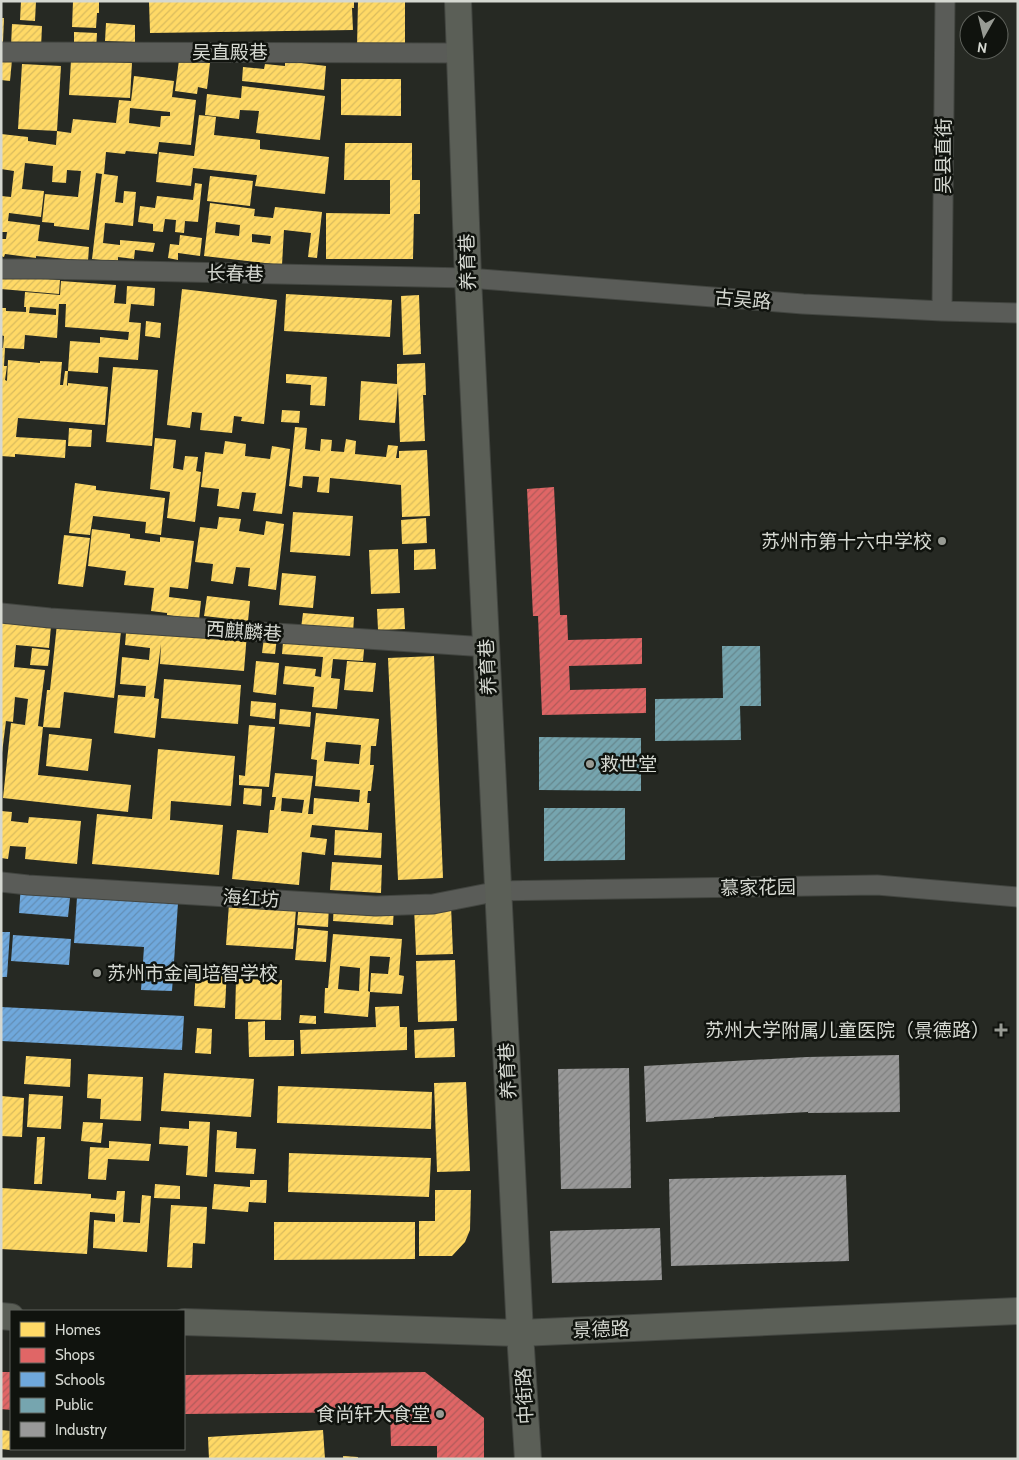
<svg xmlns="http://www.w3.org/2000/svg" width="1019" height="1460" font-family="Cabin,'Noto Sans SC',sans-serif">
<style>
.homes{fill:url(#homes-hatch);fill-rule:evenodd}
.shops{fill:url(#shops-hatch)}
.schools{fill:url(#schools-hatch)}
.public{fill:url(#public-hatch)}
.industry{fill:url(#industry-hatch)}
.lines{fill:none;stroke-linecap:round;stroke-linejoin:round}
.street-casing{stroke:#424540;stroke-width:21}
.secondary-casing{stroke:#424540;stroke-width:28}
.street{stroke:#5a5c58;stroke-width:19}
.secondary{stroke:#5b5f57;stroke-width:26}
.poi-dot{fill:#989b94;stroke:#10130e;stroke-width:2}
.labels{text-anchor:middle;stroke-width:5;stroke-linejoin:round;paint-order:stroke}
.street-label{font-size:19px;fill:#d5d8d1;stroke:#10130e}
.poi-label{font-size:19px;fill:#d5d8d1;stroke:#10130e;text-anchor:end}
</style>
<defs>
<pattern id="homes-hatch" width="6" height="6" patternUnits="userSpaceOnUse" patternTransform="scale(1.25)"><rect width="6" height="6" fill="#ffd966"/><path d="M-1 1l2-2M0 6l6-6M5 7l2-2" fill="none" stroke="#d9bb5e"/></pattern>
<pattern id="shops-hatch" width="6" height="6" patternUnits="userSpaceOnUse" patternTransform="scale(1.25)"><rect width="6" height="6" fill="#e06666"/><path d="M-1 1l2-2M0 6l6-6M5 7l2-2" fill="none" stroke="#b05b5a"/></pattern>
<pattern id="schools-hatch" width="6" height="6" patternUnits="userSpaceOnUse" patternTransform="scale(1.25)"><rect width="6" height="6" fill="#6fa8dc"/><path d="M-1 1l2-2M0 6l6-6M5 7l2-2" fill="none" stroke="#638eb5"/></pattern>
<pattern id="public-hatch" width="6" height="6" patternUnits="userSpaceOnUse" patternTransform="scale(1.25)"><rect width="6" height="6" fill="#76a5af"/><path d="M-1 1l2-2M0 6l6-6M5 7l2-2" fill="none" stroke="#66878d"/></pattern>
<pattern id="industry-hatch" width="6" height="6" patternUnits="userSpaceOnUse" patternTransform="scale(1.25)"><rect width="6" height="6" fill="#999"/><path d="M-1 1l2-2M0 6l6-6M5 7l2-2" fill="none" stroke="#7e7f7e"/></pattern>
</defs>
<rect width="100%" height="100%" fill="#262923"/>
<!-- homes -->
<path class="homes" d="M21 1H36L35 21 20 20Z
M73 1H99V13H97L96 28 72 27Z
M149 1H354V8H352L353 30 150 33Z
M358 1H405V47H357Z
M1 18H4L3 42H1Z
M106 23 135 25V42L105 41Z
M12 24 42 26 41 48 11 46Z
M74 32 97 33 96 50 74 49Z
M1 59 12 60 10 81 1 80Z
M71 60 132 63 130 98 69 95Z
M179 60 210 63 207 89 198 87 197 94 175 91Z
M285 61 326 66 324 90 242 81 243 67 264 69 265 64 285 66Z
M22 64 61 66 57 131 71 133 73 119 116 123 119 100 131 101 134 76 174 81 172 97 196 100 191 145 159 142 157 154 126 151 125 154 106 152 104 174 118 176 115 202 123 203 124 191 136 192 133 226 105 223 103 243 120 245V240L155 243 153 252 135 250 134 259 118 257V262L92 259 102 174 96 173 89 230 54 226V223L42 222 45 194 78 197 81 171 67 170 66 183 52 182 53 166 25 163 22 189 44 191 41 217 9 213 8 221 40 225 38 241 89 247 88 261 36 256V258L5 254 4 257 1 256V239H6L7 232H1V196L11 197 14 171 1 169V134L28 137V141L56 145 57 131 18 129ZM130 108 170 112V116H161L160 127 129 123Z
M341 79H401V116L341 115Z
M242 86 325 96 320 140 256 133 259 111 240 110 239 119 205 115 207 94 241 98Z
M199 115 216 117 214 135 260 140V149L329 157 325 194 255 186 257 175 193 168 191 186 156 182 159 152 194 156Z
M345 143H412V180H420V214H414L413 259H326V213L390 214V180H344Z
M210 176 253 181 250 206 207 201Z
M195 183 202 184 198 222 185 221 184 233 175 232 176 220 165 219 163 232 153 231V224L138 222 140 206 155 208 157 196 193 200Z
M210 203 255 209 254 216 273 218 275 207 322 212 317 258 308 257 311 233 284 230 282 265 204 256ZM216 222 240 225 239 236 215 233ZM252 234 271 236 270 244 252 242Z
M180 235 202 238 200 256 178 253V260L168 258 170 244 179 245Z
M1 275 60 280 59 294 1 289Z
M61 281 116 285 114 303 126 304 127 286 155 288 154 306 131 304 129 322 141 323 138 360 99 357 98 373 68 371 70 341 100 343V337L128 340 129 332 65 327 66 304H59L57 338 25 335 24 349 5 348 4 366H7L5 380 7 381 8 360 40 363V361L62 362 60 385H63L65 371H68L67 385 68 386V383L108 387 105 425 18 418 16 437 66 440 65 458 15 454V457L1 456V348H3L4 336 1 335V308H6V311L26 312V307H24L25 292 60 295ZM30 307 56 309V315L29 313Z
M182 289 277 300 264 424 241 421 242 417 234 416 232 433 200 430 202 413 192 412 190 428 167 425Z
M286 294 392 300 390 337 284 331Z
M419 295 421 354 403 355 401 296Z
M146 321 161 323 160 338 145 336Z
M425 363 426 395H423L425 441 400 442 398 386 395 423 359 420 361 381 397 384V364Z
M113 367 158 370 152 446 106 442Z
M286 374 327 377 325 406 310 405 311 385 286 383Z
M282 410 300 411 299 423 281 422Z
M295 427 307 428 305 449 320 451 321 439 332 440 331 451 344 452 346 439 356 441 355 454 386 457 388 445 398 446 396 458H399V451L427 450 430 516 402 517 401 485 330 478 329 493 317 492 319 477 303 476 302 488 289 486Z
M69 428 92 430 91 447 68 446Z
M155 438 176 440 173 468 183 470 185 456 198 457 196 471 201 472 195 522 167 518 170 492 150 489Z
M225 441 246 444 245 456 270 459 272 446 290 449 282 514 253 511 256 493 242 492 239 509 217 506 219 489 201 487 205 452 223 454Z
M75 483 96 486V490L165 498 161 535 145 533 146 522 93 516 90 535 69 533Z
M293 512 353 516 350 556 290 552Z
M219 517 241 519 239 531 264 535 266 521 284 524 276 590 248 586 250 568 236 567 233 584 211 581 213 564 195 562 200 527 217 529Z
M426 518 427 543 402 544 401 520Z
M92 529 130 534V538L160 542V537L194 541 188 589 170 587 169 597 201 601 199 620 167 615V613L151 611 154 588 124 585 126 571 88 566Z
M64 535 90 538 83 587 58 584Z
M398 549 400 593 371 594 369 550Z
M435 549 436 569 414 570V550Z
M282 573 316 576 313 608 279 605Z
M207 596 250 601 248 621 204 616Z
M404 608 405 629 378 630 377 609Z
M1 609 51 626 49 648 16 645 14 667 45 670 38 726 43 727 47 690H50L57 624 121 631 114 698 64 692 60 728 43 727 38 775 131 785 128 812 3 798 11 723 25 725 28 699 15 697 13 722 6 721 2 753 1 752 2 643H1Z
M303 613 354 617 353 633 301 628Z
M127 621 247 633 244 671 160 664 161 644 154 698 159 699 155 738 114 733 118 695 145 697 146 686 120 684 122 657 149 660 150 648 125 645Z
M284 631 365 638 363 661 333 659 331 678 340 679 337 709 312 707 314 687 283 684 285 666 316 669 315 676 321 677 323 657 282 654Z
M264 637 277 638 275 654 262 653Z
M32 648 50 650 48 666 30 665Z
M434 656 443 878 398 880 388 658Z
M256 661 279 663 276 695 253 692Z
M347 661 376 663 373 692 344 690Z
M164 679 241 685 238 724 161 718Z
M251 701 276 703 275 719 250 716Z
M280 709 311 712 310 727 279 724Z
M316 713 379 719 376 746H371L370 765H374L371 791H368L367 803H370L368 830 312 825 310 837 327 839 325 855 302 852 299 885 232 879 237 830 268 833 270 810H274L276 797H272L275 773 313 776 308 814H313L314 798 359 802 360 790 315 786 317 760 311 759ZM326 742 361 745 359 764 324 761ZM282 798 304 800 302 813 281 811Z
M249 725 275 727 269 787 239 785V775L245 776Z
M49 734 92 739 88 771 46 766Z
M158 749 235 756 231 806 171 801 170 820 223 825 219 875 92 864 97 814 152 819Z
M244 788 262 789 261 806 243 804Z
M1 811 12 812 11 821 28 823 29 817 81 821 77 864 25 859 26 847 10 846 8 859 1 858Z
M335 830 382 833 381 858 334 855Z
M332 862 382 865 381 893 330 890Z
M299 901 329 904 328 927 297 925Z
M334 903 394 907 393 925 333 921Z
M229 904 296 909 293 949 226 945Z
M451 905 453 954 416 955 414 906Z
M298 928 328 931 326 962 295 960Z
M333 934 402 939 399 975 404 976 402 994 370 992 371 973 388 974 390 957 370 956 368 991 370 992 368 1017 324 1013 325 988H328ZM340 966 360 968 359 991 338 989Z
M455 960 457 1021 418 1022 416 961Z
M196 967 227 969 225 1008 194 1006Z
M236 979 282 980 281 1020 235 1019Z
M399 1006 400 1027H407V1050L301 1054 300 1030 376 1027 375 1007Z
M300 1015 316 1016V1024L299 1023Z
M265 1021V1040H294V1056L249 1057 248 1022Z
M197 1028 212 1029 211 1054 195 1053Z
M454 1028 455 1057 415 1058 414 1030Z
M26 1056 71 1059 70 1087 24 1084Z
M164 1073 254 1079 251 1117 161 1111Z
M88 1074 143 1077 141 1121 100 1119 101 1099 87 1098Z
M466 1082 470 1171 437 1172 434 1083Z
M278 1086 432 1092 431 1129 277 1123Z
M29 1094 63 1096 61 1129 27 1127Z
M1 1096 24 1098 22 1137 1 1136Z
M189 1121 210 1122 207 1177 186 1175 188 1146 159 1144 160 1127 189 1129Z
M83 1122 103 1123 101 1143 81 1141Z
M217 1130 237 1132 236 1148 256 1149 254 1174 215 1172Z
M37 1137H45L42 1184H34Z
M109 1141 151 1144 149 1161 108 1159 106 1180 88 1179 90 1147 109 1148Z
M289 1153 431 1158 429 1197 288 1192Z
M250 1180H267L266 1203 249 1202 248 1212 212 1209 214 1184 250 1187Z
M155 1184 180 1186V1199L154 1198Z
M2 1188 91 1194V1198L116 1200 117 1191H125L123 1222 140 1223 142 1195 151 1196 147 1252 93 1248 94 1220 115 1222V1214L90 1212 87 1254 1 1249Z
M435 1190H471L470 1230 465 1242 452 1256H419V1221H435Z
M171 1205 207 1207 205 1244 193 1243 192 1268 167 1267Z
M274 1222H415V1259L274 1260Z
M1 1430 11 1431 10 1450 1 1449Z
M323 1430 325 1459H209L208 1437Z
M343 1456 358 1457V1459H343Z"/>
<!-- shops -->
<path class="shops" d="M554 487 560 615H567L568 640 642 638V664L569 666 570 690 646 688V713L542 715 538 616H533L527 489Z
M1 1372H11V1410L1 1409Z
M425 1372 484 1418V1459H437V1446H391L390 1412 185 1414V1375Z"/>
<!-- schools -->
<path class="schools" d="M21 884 71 888 68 917 19 913Z
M77 897 178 903 172 991 141 990 144 947 74 943Z
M1 932H10L7 977H1Z
M13 935 71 939 69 965 11 961Z
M1 1007 184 1016 182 1050 1 1041Z"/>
<!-- public -->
<path class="public" d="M722 646H760L761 706H740L741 740 655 741V699L723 698Z
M539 737 641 738V791L539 790Z
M544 808H625V860L544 861Z"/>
<!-- industry -->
<path class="industry" d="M899 1055 900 1112 808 1113V1112L714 1117V1111V1118L646 1122 644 1066 807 1057Z
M629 1068 631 1188 561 1189 558 1069Z
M846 1175 849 1261 671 1266 669 1179Z
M660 1228 662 1280 552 1283 550 1231Z"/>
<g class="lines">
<!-- street casing -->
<g class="street-casing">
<path id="street" d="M1 52 459 53
M1 269H42L468 278 803 304 942 311 1018 313
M942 311 945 1
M1 613 50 618 486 647
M1 882 28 885 376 906 433 904 499 891 877 885 1018 897"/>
</g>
<!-- secondary casing -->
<g class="secondary-casing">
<path id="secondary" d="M458 1 468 278 520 1333 528 1459
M1 1316 11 1317
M184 1322 520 1333 1018 1311"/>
</g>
<!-- street -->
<use href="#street" class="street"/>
<!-- secondary -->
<use href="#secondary" class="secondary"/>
</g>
<!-- markers -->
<g class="poi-dot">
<circle cx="942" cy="541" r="5"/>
<circle cx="590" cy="764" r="5"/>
<circle cx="97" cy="973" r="5"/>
<path d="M998.5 1022.5h5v5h5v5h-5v5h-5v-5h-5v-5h5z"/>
<circle cx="440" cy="1414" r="5"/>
</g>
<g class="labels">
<!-- street labels -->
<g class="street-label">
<text x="230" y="59">吴直殿巷</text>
<text transform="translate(943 156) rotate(-90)" y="7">吴县直街</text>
<text transform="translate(467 262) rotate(-92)" y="7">养育巷</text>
<text transform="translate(235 273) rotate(1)" y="7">长春巷</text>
<text transform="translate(743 299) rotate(5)" y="7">古吴路</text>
<text transform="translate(244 631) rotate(4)" y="7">西麒麟巷</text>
<text transform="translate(487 667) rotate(-93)" y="7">养育巷</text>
<text transform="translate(758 887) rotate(-1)" y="7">慕家花园</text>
<text transform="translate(251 898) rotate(3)" y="7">海红坊</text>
<text transform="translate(507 1071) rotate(-93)" y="7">养育巷</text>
<text transform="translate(601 1329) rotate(-2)" y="7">景德路</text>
<text transform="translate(524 1396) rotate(-93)" y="7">中街路</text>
</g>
<!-- poi labels -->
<g class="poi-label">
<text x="932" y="548">苏州市第十六中学校</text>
<text x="600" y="771" text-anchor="start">救世堂</text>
<text x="107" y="980" text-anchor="start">苏州市金阊培智学校</text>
<text x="990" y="1037">苏州大学附属儿童医院（景德路）</text>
<text x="430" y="1421">食尚轩大食堂</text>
</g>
</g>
<!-- border -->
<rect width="1019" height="1460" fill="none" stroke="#d5d8d1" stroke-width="5"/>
<!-- legend -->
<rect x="10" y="1310" width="175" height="140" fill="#10130e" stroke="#5f625c"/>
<rect x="20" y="1322" width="25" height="15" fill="#ffd966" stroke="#5f625c"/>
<text x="55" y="1335" font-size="15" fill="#d5d8d1">Homes</text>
<rect x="20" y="1348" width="25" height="15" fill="#e06666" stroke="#5f625c"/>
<text x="55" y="1360" font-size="15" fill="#d5d8d1">Shops</text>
<rect x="20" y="1372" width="25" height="15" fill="#6fa8dc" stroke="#5f625c"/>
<text x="55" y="1385" font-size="15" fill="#d5d8d1">Schools</text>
<rect x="20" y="1398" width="25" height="15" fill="#76a5af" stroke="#5f625c"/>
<text x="55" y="1410" font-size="15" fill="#d5d8d1">Public</text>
<rect x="20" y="1422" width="25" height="15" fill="#999999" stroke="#5f625c"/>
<text x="55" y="1435" font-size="15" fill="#d5d8d1">Industry</text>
<!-- north arrow -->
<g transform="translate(984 35) rotate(188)"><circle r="24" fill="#10130e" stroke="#5f625c"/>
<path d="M0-4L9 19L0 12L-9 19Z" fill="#989b94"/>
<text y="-8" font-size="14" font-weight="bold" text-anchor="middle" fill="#d5d8d1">N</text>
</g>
</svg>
